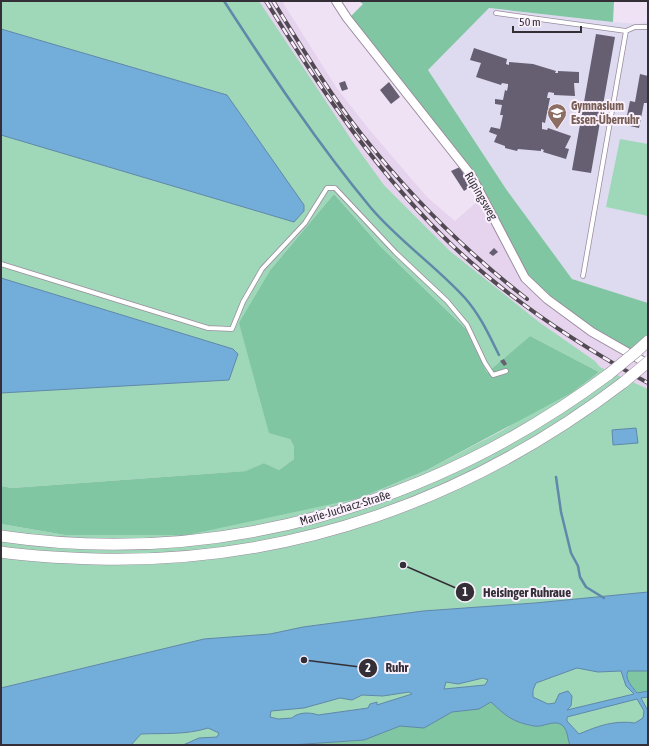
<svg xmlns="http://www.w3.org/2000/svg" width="649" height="746" font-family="'Asap Condensed',sans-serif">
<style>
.built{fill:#e6d3ed}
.education{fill:#dedaf0}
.green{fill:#9fd7b9}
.forest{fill:#80c6a2}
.water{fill:#73aeda;stroke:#6088a9;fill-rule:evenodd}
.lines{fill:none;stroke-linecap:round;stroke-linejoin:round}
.stream{stroke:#6088a9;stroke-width:2.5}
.building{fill:#665f72}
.lane-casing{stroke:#9a8c9e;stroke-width:5.5}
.street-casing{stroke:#9a8c9e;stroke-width:10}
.secondary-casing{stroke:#9a8c9e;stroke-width:12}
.lane{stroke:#fff;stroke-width:4}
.street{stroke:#fff;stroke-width:8}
.secondary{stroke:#fff;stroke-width:11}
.rail-casing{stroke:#514a53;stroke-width:4}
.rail{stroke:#faf1fd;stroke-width:2.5;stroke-dasharray:8;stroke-linecap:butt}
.secondary-bridge-casing{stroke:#9a8c9e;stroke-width:12;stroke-linecap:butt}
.secondary-bridge{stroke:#fff;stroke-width:11}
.labels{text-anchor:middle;stroke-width:4;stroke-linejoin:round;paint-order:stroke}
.education-label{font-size:12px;font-weight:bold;fill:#785e54;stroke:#faf1fd;text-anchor:start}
.street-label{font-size:12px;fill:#342f36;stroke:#faf1fd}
.leader{fill:none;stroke:#342f36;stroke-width:1.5}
.callout-dot{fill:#342f36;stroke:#faf1fd;stroke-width:1.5}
.mark-label{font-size:12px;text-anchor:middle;font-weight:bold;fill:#fff}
.callout-label{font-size:13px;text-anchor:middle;font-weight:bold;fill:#342f36;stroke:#faf1fd;stroke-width:4;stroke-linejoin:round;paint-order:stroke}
</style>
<rect width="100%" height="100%" fill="#f0e2f5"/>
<!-- built -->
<path class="built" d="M259 1H282L336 87 368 128 427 197 455 221 480 199 648 366V389L600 367 595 361 539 322 450 251 384 185 353 142Z"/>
<!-- education -->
<path class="education" d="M489 8 613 22 637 24 648 22V303L572 279 506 189 428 70Z"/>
<!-- green -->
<path class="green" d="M1 1H259L353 142 384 185 450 251 539 322 595 361 600 367 648 389V745H1V524L65 535 360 498 427 470 503 430 599 372 530 336 487 374 466 329 380 246 334 194 271 269 290 439 294 447V459L279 470 264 463 247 471 12 488 1 486Z
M620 139 648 144V216L606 207Z"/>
<!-- forest -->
<path class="forest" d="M359 1H614L613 22 489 8 428 70 506 189 572 279 648 303V337L629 352 593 331 548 298 527 276 480 186 351 16 363 4Z
M334 194 380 246 466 329 487 373 530 336 599 372 571 393 427 470 360 498 187 535H65L1 524V486L12 488 246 471 264 463 279 470 294 459V447L290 439 269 433 239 323 271 269Z
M628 671H648V691L637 693 627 679Z
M491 702C506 716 513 723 534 726 542 728 555 719 562 725 568 730 567 738 570 745H291L364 740 400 726 424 728 452 712 479 709Z"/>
<!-- water -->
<path class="water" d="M1 29 227 95 304 205V211L294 222 1 135Z
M1 278 233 349 238 354 229 380 1 393Z
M636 428 638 443 613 445 612 430Z
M648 592V671H628C624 679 632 686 637 693L648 691V697L641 698 648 711V745H570C567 738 568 730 562 725 554 719 542 728 534 726 512 722 506 716 491 702L479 709 452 712 424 728 400 726 364 740 291 745H183L199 738 217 737 219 733 208 728C186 735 164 733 141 734L131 745H1V688L204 639 270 634 303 627 423 611 535 603ZM577 668 598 672 621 671 626 686 634 694 567 710 571 706 572 696 568 691 559 694 555 703 548 704 533 697V690L536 683ZM483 678 488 680 485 685 444 689 446 682 458 684ZM409 692 412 694 380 704 377 705V702L370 704 368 708 318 715C310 712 298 712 292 718L278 719 270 717 271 711 304 708 340 698 352 700 362 695 383 696ZM637 699 644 711 643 718 635 723C614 720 598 726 579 734L567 721V717Z"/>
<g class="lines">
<!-- stream -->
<path class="stream" d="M224 1C270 72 317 143 371 208 399 241 436 266 465 298 480 315 489 335 499 355
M556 477 561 512 571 553 578 566 580 577 586 587 604 598"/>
</g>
<!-- building -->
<path class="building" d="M596 34 615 37 591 173 572 170Z
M474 48 507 59 506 64 509 65V62L533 64 556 71 555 73H558V71L579 72V83H574L575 96 554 95V93L549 92 548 93 547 98H550L548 108 555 110 553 115 547 113 545 123 542 122V129L547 130 548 128 571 136 565 148 569 149 566 159 543 152 544 150 541 149V151L518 149 517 151 505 148V146L494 142 497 135 489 132 491 127 500 129 503 115H500L502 105 495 104V99L503 100 505 90 507 91 508 86V84L502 83 501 85 476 77 481 63 470 60Z
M640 74 648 76V103H644L639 128 625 125 630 101 635 102Z
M345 81 348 89 342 91 339 83Z
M389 82 400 97 391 104 380 90Z
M460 167 470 187 464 191 451 171Z
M494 248 498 252 493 256 489 253Z
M504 359 507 364 504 366 500 361Z"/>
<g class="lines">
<!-- lane casing -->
<g class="lane-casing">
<path id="lane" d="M496 13 626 31
M1 264 208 328 232 329 243 302 262 269 305 223 327 188H335L396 253 447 301 467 325 485 363 493 375 506 371
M583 276 626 31 635 27H648"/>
</g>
<!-- street casing -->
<g class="street-casing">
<path id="street" d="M336 1 347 18 471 175 525 278 547 299 592 332 648 364"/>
</g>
<!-- secondary casing -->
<g class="secondary-casing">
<path id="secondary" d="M637 351 648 341
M1 536C219 568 433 505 609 374
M1 552C33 557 65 558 97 559 291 564 471 499 624 382"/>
</g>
<!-- lane -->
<use href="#lane" class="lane"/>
<!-- street -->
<use href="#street" class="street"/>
<!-- secondary -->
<use href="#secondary" class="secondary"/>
<!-- rail casing -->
<g class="rail-casing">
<path id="rail" d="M266 1C320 89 379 176 455 248 512 301 579 345 648 383
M273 1C301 46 329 93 362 135 410 196 465 251 527 299"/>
</g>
<!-- rail -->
<use href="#rail" class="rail"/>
<!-- secondary-bridge casing -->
<g class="secondary-bridge-casing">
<path id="secondary-bridge" d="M609 374 637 351
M624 382 648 362"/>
</g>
<!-- secondary-bridge -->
<use href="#secondary-bridge" class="secondary-bridge"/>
</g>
<!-- icons -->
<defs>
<g id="school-pin" transform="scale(1)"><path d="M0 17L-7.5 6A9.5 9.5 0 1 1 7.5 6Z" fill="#8d6e63" stroke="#faf1fd"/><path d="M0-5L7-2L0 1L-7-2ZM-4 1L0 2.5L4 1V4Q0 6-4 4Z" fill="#fff"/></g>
</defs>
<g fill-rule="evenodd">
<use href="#school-pin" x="557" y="113"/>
</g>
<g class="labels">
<!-- education labels -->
<g class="education-label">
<text x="571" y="110">Gymnasium<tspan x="571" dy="14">Essen-Überruhr</tspan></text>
</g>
<!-- street labels -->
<g class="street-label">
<text transform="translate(481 196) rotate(60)" y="4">Rüpingsweg</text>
<text transform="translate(345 508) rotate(-17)" y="4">Marie-Juchacz-Straße</text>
</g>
</g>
<!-- callouts -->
<path class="leader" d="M403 565L465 592M304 660L368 668"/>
<g class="callout-dot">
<circle cx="403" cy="565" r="4"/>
<circle cx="304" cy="660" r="4"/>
<circle cx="465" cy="592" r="10"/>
<circle cx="368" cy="668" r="10"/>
</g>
<g class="mark-label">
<text x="465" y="596">1</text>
<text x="368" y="672">2</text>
</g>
<g class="callout-label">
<text x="527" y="597">Heisinger Ruhraue</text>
<text x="397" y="672">Ruhr</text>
</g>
<!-- border -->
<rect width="649" height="746" fill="none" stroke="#342f36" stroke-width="4"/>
<!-- scale -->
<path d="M513 26v6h68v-6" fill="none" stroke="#342f36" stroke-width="2"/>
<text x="519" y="26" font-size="12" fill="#342f36" stroke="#faf1fd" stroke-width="3" paint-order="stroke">50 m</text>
</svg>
